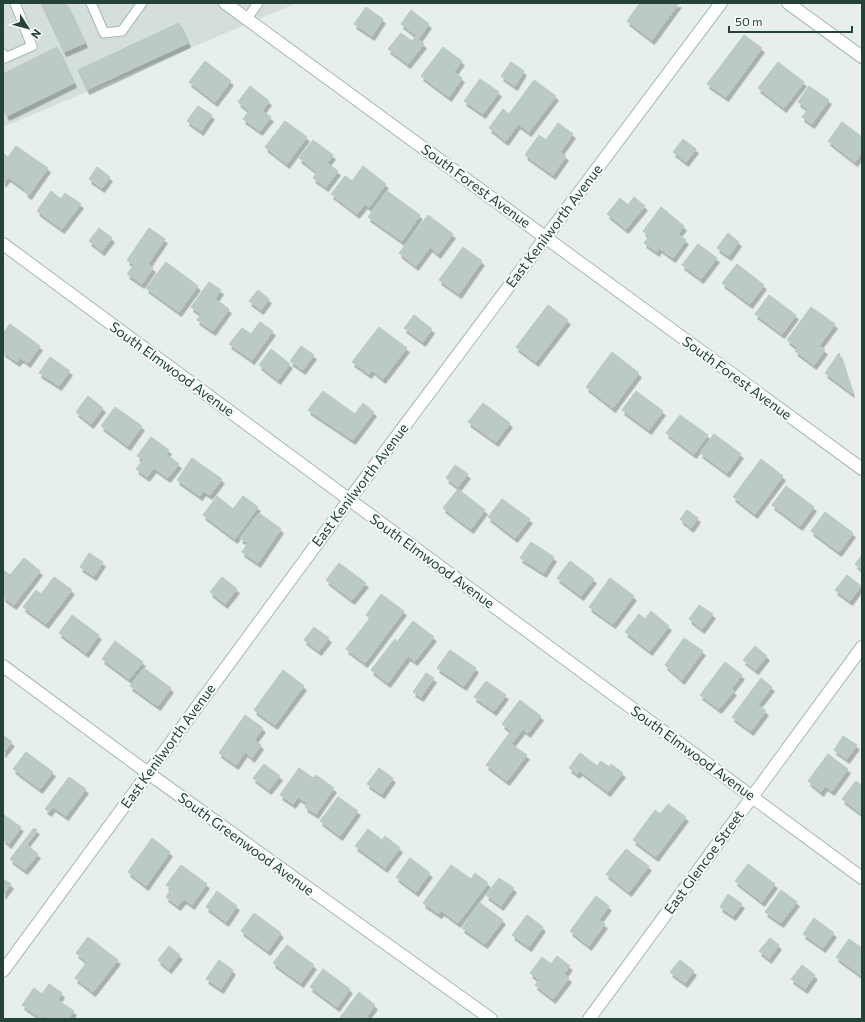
<svg xmlns="http://www.w3.org/2000/svg" width="865" height="1022" font-family="Commissioner,sans-serif">
<style>
.built{fill:#d4dfda}
.building{fill:#bbcac4;stroke:#b8c9c2;filter:url(#shadow)}
.lines{fill:none;stroke-linecap:round;stroke-linejoin:round}
.service-casing{stroke:#a8b8b2;stroke-width:11}
.minor-casing{stroke:#a8b8b2;stroke-width:14}
.service{stroke:#fff;stroke-width:9}
.minor{stroke:#fff;stroke-width:12}
.labels{text-anchor:middle;stroke-width:4;stroke-linejoin:round;paint-order:stroke}
.street-label{font-size:14px;fill:#24423a;stroke:#f7fbf9}
</style>
<defs>
<filter id="shadow"><feDropShadow dx="2.5" dy="4.5" stdDeviation="0" flood-color="#0004"/></filter>
</defs>
<rect width="100%" height="100%" fill="#e6efeb"/>
<!-- built -->
<path class="built" d="M3 3H297L3 127Z"/>
<!-- building -->
<path class="building" d="M41 3H66L85 43 64 52Z
M640 3H679L652 40 627 21Z
M366 7 383 19 372 36 354 24Z
M411 10 429 24 419 38 401 24Z
M179 23 188 43 87 90 78 70Z
M401 33 412 41 415 37 424 44 408 64 388 49Z
M744 35 762 48 726 97 707 84Z
M57 47 74 83 7 116 3 108V74Z
M443 47 462 61 454 72 462 78 449 97 421 76Z
M205 61 231 81 215 102 189 82Z
M511 62 524 71 515 86 501 76Z
M778 62 804 82 784 108 758 88Z
M480 79 499 92 483 114 464 101Z
M534 80 556 96 529 132 518 124 506 141 489 128 503 109 509 114Z
M250 86 269 101 262 111 271 117 260 131 243 119 249 111 238 102Z
M809 86 829 100 812 124 802 117 808 109 798 102Z
M198 106 212 115 201 131 187 121Z
M285 121 307 137 287 164 265 147Z
M842 122 862 137V153L855 162 828 141Z
M558 123 573 134 560 152 566 156 553 175 525 155 539 135 546 140Z
M683 139 696 149 686 162 673 152Z
M313 140 333 155 327 163 338 171 326 187 313 178 317 172 299 158Z
M16 146 48 168 29 195 25 192 26 190 8 177 3 183V153L8 157Z
M363 166 386 184 369 207 365 204 357 214 331 194 345 176 352 181Z
M97 167 110 177 102 188 89 179Z
M51 191 61 199 65 193 81 204 62 229 37 211Z
M387 191 420 215 402 241 368 217Z
M634 197 645 206 626 229 607 214 620 198 628 205Z
M661 207 684 226 678 234 686 240 673 258 659 248 657 252 644 243 649 236 643 231Z
M428 215 453 234 438 254 430 247 416 266 399 253Z
M99 228 112 238 102 251 89 241Z
M149 228 165 239 148 264 153 268 142 284 127 274 134 265 127 260Z
M728 233 739 242 729 256 717 248Z
M698 244 717 258 701 279 682 265Z
M463 247 482 261 459 294 439 280Z
M166 262 198 286 179 312 146 288Z
M737 264 764 285 750 304 722 283Z
M209 282 221 290 215 299 229 309 213 331 197 320 201 314 191 307Z
M258 290 269 299 261 310 249 301Z
M769 295 796 315 782 334 755 314Z
M548 305 568 320 536 362 516 347Z
M811 307 835 324 819 346 825 350 814 365 795 351 798 348 787 340Z
M414 315 432 329 423 342 404 328Z
M260 322 273 331 252 360 229 344 242 328 251 334Z
M10 324 40 346 28 363 21 358 17 362 3 352V333Z
M379 327 407 348 383 379 372 370 369 374 352 362Z
M301 346 314 355 303 370 290 361Z
M271 349 290 364 278 380 259 365Z
M612 352 639 373 613 408 586 387Z
M839 353 852 393 825 373Z
M50 357 70 371 59 386 39 373Z
M323 391 355 414 363 403 374 412 353 440 308 410Z
M636 391 663 411 649 430 622 410Z
M88 396 103 408 91 424 76 412Z
M483 403 510 423 496 442 468 422Z
M115 407 142 426 128 446 101 426Z
M680 415 708 435 694 454 666 433Z
M714 434 741 454 727 473 700 453Z
M151 437 169 450 166 454 179 464 168 478 154 468 147 477 136 469 143 460 137 456Z
M192 458 222 479 210 495 203 491 200 496 177 480Z
M761 459 783 476 755 514 733 497Z
M455 465 468 474 458 487 446 478Z
M786 486 814 507 800 526 772 505Z
M458 489 485 510 471 529 443 508Z
M217 496 233 509 243 496 258 507 235 539 203 515Z
M502 499 530 519 515 538 488 517Z
M687 510 698 518 691 528 680 519Z
M825 512 853 533 839 552 811 531Z
M259 513 281 529 258 563 242 552 248 543 240 538Z
M531 542 554 557 544 573 520 558Z
M89 553 103 562 94 576 80 567Z
M862 555V570L855 564Z
M24 558 40 571 14 605 3 597V570L10 575Z
M570 561 594 579 581 596 557 578Z
M339 563 366 583 352 600 326 580Z
M847 575 861 586 850 601 835 590Z
M54 577 72 590 46 624 23 607 36 590 41 594Z
M222 577 237 589 225 604 210 592Z
M610 578 634 596 613 624 589 607Z
M381 594 404 611 365 663 346 649 370 618 366 615Z
M699 605 713 614 702 629 689 619Z
M651 611 669 626 650 651 625 632 639 614 645 619Z
M72 615 99 635 86 653 59 633Z
M413 621 434 637 415 661 408 656 388 683 371 670 395 639 397 642Z
M314 627 329 638 319 651 304 640Z
M684 638 703 651 682 680 665 665Z
M115 641 143 662 129 679 102 659Z
M755 646 767 656 756 670 743 660Z
M450 650 476 668 464 686 437 668Z
M725 662 742 675 731 689 734 691 719 709 700 695Z
M144 668 171 688 158 706 130 686Z
M283 670 304 686 275 725 254 710Z
M426 673 434 678 421 697 413 692Z
M761 678 772 687 758 705 766 711 751 731 732 717Z
M486 681 506 695 494 711 474 697Z
M520 700 541 716 528 733 523 729 511 744 527 755 507 781 486 765 511 731 502 724Z
M245 715 263 728 254 740 261 745 252 758 245 752 236 765 219 753Z
M3 735 12 742 3 753Z
M843 736 857 745 847 759 834 750Z
M26 752 53 772 40 789 13 769Z
M580 753 597 766 601 761 609 767 611 764 623 773 608 792 580 771 577 774 569 768Z
M828 754 848 769 832 791 825 786 821 792 808 781Z
M264 764 280 776 269 790 253 778Z
M299 768 313 778 316 775 334 788 316 814 305 807 307 803 298 797 293 804 280 795Z
M379 768 393 778 382 794 367 784Z
M69 777 86 789 66 816 53 807 49 812 45 809Z
M856 781 862 786V814L842 799Z
M338 797 358 811 340 836 320 821Z
M668 804 686 817 656 857 633 840 655 810 660 814Z
M4 815 21 827 9 844 3 839Z
M34 828 37 830 26 844 38 854 25 870 10 859Z
M368 829 382 840 385 836 400 848 385 868 355 846Z
M152 838 170 852 146 886 128 872Z
M626 849 649 866 629 892 606 874Z
M410 858 430 873 416 892 396 877Z
M748 864 775 884 762 902 735 881Z
M181 865 207 884 192 905 184 899 178 906 166 897 171 889 166 885Z
M451 865 471 879 475 873 488 883 458 923 442 911 439 914 423 903Z
M499 878 514 888 501 906 486 895Z
M3 879 11 884 3 895Z
M781 890 797 902 781 923 765 912Z
M217 891 237 906 226 922 206 907Z
M728 894 742 904 733 916 720 907Z
M596 896 609 906 599 920 605 924 589 946 570 931Z
M480 903 503 920 485 944 462 928Z
M254 913 281 933 268 951 241 931Z
M527 915 543 927 529 947 512 935Z
M814 918 834 933 823 948 803 934Z
M88 937 118 960 93 992 75 978 87 962 76 953Z
M770 938 779 945 769 959 759 951Z
M849 939 862 948V976L836 957Z
M287 945 314 965 301 983 273 963Z
M169 946 180 955 169 969 158 960Z
M557 956 570 966 564 974 569 978 553 999 535 985 539 980 530 973 542 957 551 964Z
M219 960 233 970 221 989 206 979Z
M680 960 694 971 685 983 670 972Z
M802 965 815 975 805 989 791 979Z
M323 969 350 989 337 1007 310 987Z
M49 984 62 993 58 1000 74 1011 68 1019H50L45 1016 42 1019 22 1005 34 988 42 994Z
M359 992 375 1005 365 1019H339Z"/>
<g class="lines">
<!-- service casing -->
<g class="service-casing">
<path id="service" d="M91 3 104 33 122 31 142 3
M247 19 258 3
M3 54 5 58 32 46 15 3"/>
</g>
<!-- minor casing -->
<g class="minor-casing">
<path id="minor" d="M225 3 862 469
M788 3 862 57
M3 244 862 878
M3 666 148 773 491 1019
M3 971 349 500 721 3
M589 1019 862 647"/>
</g>
<!-- service -->
<use href="#service" class="service"/>
<!-- minor -->
<use href="#minor" class="minor"/>
</g>
<g class="labels">
<!-- street labels -->
<g class="street-label">
<text transform="translate(476 186) rotate(36)" y="5">South Forest Avenue</text>
<text transform="translate(554 226) rotate(-53)" y="5">East Kenilworth Avenue</text>
<text transform="translate(172 369) rotate(36)" y="5">South Elmwood Avenue</text>
<text transform="translate(737 378) rotate(36)" y="5">South Forest Avenue</text>
<text transform="translate(360 485) rotate(-53)" y="5">East Kenilworth Avenue</text>
<text transform="translate(432 561) rotate(36)" y="5">South Elmwood Avenue</text>
<text transform="translate(168 746) rotate(-54)" y="5">East Kenilworth Avenue</text>
<text transform="translate(693 753) rotate(36)" y="5">South Elmwood Avenue</text>
<text transform="translate(246 844) rotate(36)" y="5">South Greenwood Avenue</text>
<text transform="translate(704 862) rotate(-54)" y="5">East Glencoe Street</text>
</g>
</g>
<!-- border -->
<rect width="865" height="1022" fill="none" stroke="#24423a" stroke-width="8"/>
<!-- north arrow -->
<g transform="translate(28 28) rotate(126)" stroke="#f7fbf9" stroke-width="3" paint-order="stroke">
<path d="M0-3L7 15L0 10L-7 15Z" fill="#24423a"/>
<text y="-6" font-size="11" font-weight="bold" text-anchor="middle" fill="#24423a">N</text>
</g>
<!-- scale -->
<path d="M729 26v6h123v-6" fill="none" stroke="#24423a" stroke-width="2"/>
<text x="735" y="26" font-size="12" fill="#24423a" stroke="#f7fbf9" stroke-width="3" paint-order="stroke">50 m</text>
</svg>
